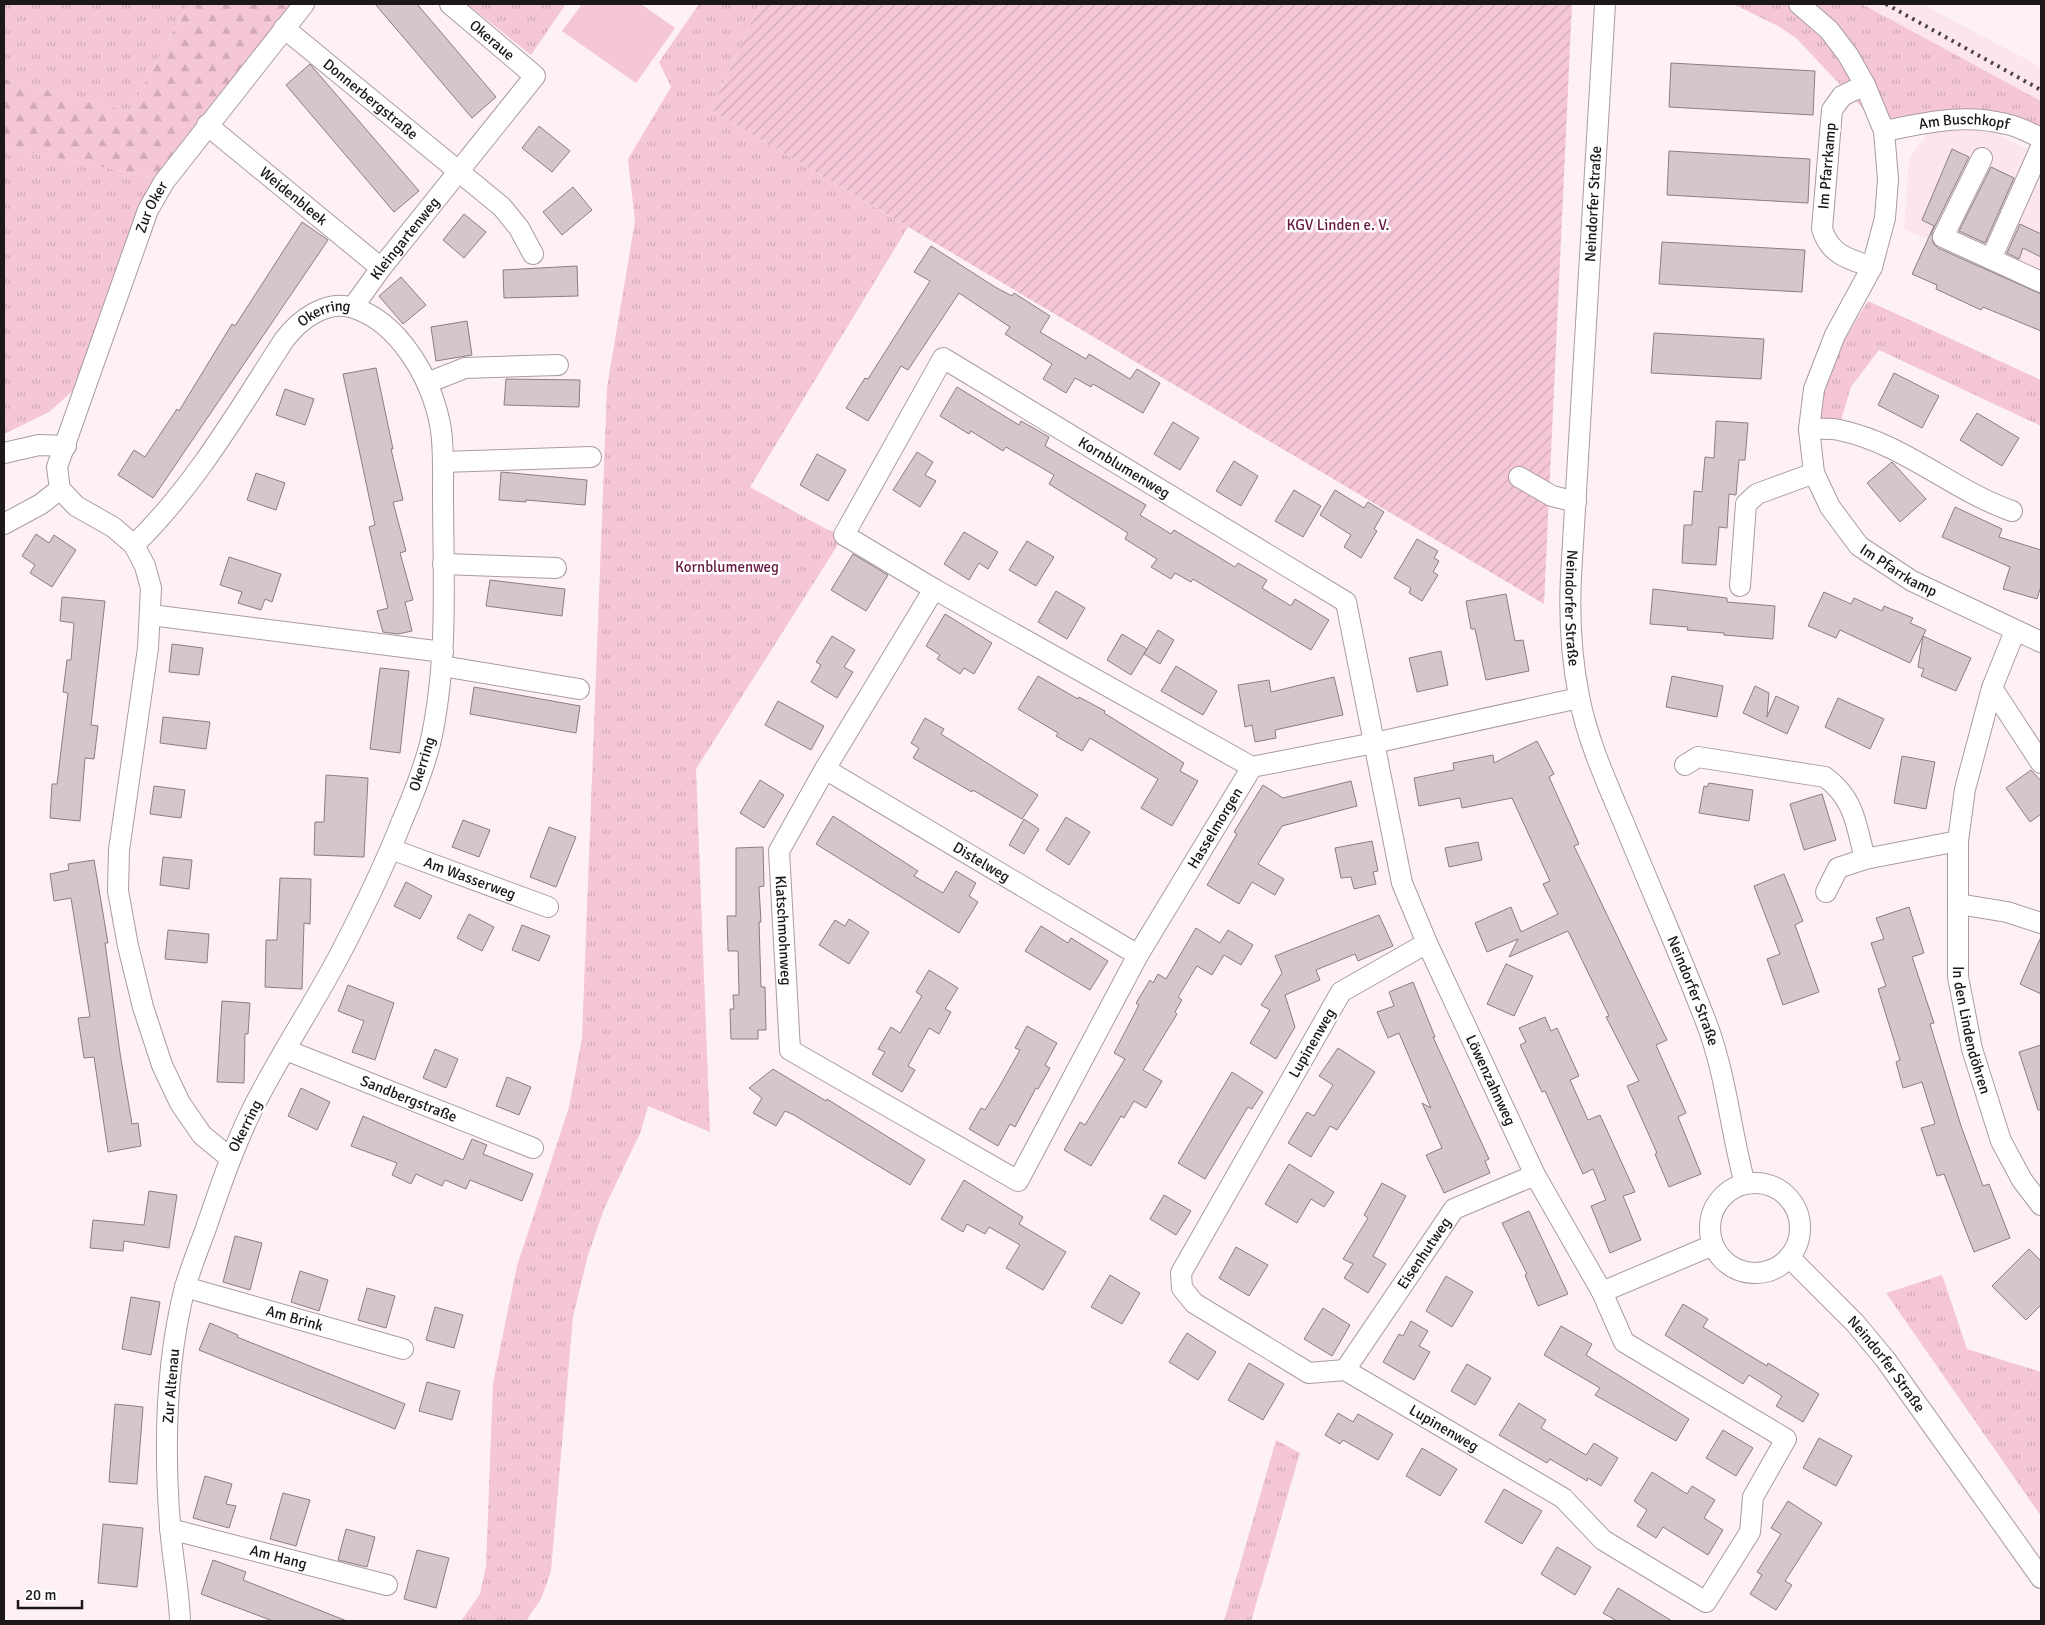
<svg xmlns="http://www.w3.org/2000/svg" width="2045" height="1625" font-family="Signika,sans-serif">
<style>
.built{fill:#fce5ee}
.grass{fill:url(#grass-tufts)}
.forest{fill:url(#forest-firs)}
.garden{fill:url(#garden-furrows)}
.pitch{fill:#f4c6d8}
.building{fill:#d5c6cc;stroke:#8b7d83}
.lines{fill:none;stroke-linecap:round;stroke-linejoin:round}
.minor-casing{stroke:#aa9ca1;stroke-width:22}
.minor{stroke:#fff;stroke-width:20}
.rail{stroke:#4b4447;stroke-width:4;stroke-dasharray:2.5 5;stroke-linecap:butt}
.labels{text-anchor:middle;stroke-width:5;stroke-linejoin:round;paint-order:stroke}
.street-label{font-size:15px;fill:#1c1719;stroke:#fff}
.park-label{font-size:15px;fill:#681942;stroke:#fff}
</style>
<defs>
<pattern id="grass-tufts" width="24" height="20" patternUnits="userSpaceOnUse" patternTransform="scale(1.25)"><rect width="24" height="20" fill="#f4c6d8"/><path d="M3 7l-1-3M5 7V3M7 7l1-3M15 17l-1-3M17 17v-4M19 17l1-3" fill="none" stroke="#d1a9b9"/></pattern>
<pattern id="forest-firs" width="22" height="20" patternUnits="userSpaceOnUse" patternTransform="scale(1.25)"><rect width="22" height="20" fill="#f4c6d8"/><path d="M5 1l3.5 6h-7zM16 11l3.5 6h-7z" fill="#d1a9b9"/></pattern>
<pattern id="garden-furrows" width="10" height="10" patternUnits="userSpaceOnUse" patternTransform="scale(1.25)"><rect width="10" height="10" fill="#f4c6d8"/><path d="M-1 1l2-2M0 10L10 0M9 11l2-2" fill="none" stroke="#d1a9b9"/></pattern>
</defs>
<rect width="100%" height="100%" fill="#fef1f6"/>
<!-- built -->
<path class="built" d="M1862 4H1922L2041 67V101Z
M1929 131H1992L2041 156V291L1904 229 1909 159Z"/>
<!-- grass -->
<path class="grass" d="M4 4H188L136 100 134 113 4 79Z
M467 4H566L531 55Z
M699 4H760L711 110 908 227 750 487 826 529 844 535 696 769 710 1132 648 1106 641 1131 604 1209 588 1255 573 1317 551 1571 541 1599 526 1621H461L480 1594 486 1566 493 1383 517 1266 569 1107 582 1038 607 387 635 221 628 159 671 87 659 62Z
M1733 4H1862L2041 101V138L2008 124 1884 131 1797 39 1780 27Z
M4 147 156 178 75 389 49 412 4 434Z
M1868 301 2041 380V426L1879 350 1851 387 1838 430 1809 429 1837 351Z
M1942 1275 1967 1349 2041 1372V1516L1886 1293Z
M1276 1440 1300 1453 1251 1621H1224Z"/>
<!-- forest -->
<path class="forest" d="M188 4H292L156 178 4 147V79L134 113 136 100Z"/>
<!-- garden -->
<path class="garden" d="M760 4H1572L1544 604 711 110Z"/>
<!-- pitch -->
<path class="pitch" d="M582 4H641L675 28 636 83 562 31Z"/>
<!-- building -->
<path class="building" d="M375 4H417L496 97 472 118Z
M1671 63 1815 71 1813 115 1669 107Z
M310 64 419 191 394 212 286 85Z
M539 126 570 151 552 172 522 148Z
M1952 149 1969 157 1932 232 1933 243 1938 248 2041 294V331L1983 307 1981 310 1936 289 1937 285 1912 274 1934 226 1922 220Z
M1669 151 1810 159 1808 203 1667 195Z
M1991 167 2014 178 1985 243 1959 231Z
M573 187 592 210 562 235 543 212Z
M464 214 486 232 464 258 443 240Z
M302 222 328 240 153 498 118 475 134 450 145 457 177 409 179 411 232 324 235 326Z
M2020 224 2041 234V257L2023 248 2019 259 2007 253Z
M1662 242 1805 250 1802 292 1659 284Z
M931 246 995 287 1012 296 1014 293 1050 316 1040 332 1086 359 1089 354 1130 379 1137 369 1160 383 1143 413 1093 384 1091 387 1075 378 1066 393 1043 379 1052 364 1005 334 1010 327 959 293 908 370 901 366 868 421 846 408 865 378 868 379 930 281 914 272Z
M577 266 578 296 504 298 503 270Z
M401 277 426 305 403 324 379 296Z
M467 321 472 355 436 361 431 327Z
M1654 333 1764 339 1761 379 1651 373Z
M376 368 393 449H391L403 500 393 502 406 551 400 553 413 600 405 602 412 631 398 634 383 632 377 611 388 608 369 527 375 525 343 374Z
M1894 373 1939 396 1922 428 1878 405Z
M506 379 580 380 579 407 504 405Z
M957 387 1019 425 1021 421 1049 437 1045 446 1146 505 1140 515 1171 534 1174 530 1235 567 1238 563 1267 580 1262 588 1291 606 1295 599 1329 620 1311 650 1193 579 1191 582 1175 573 1171 579 1151 567 1157 559 1125 539 1128 533 1049 484 1054 475 1006 447 1003 451 971 431 969 434 940 416Z
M285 389 314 399 305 425 276 415Z
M1977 413 2019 438 2002 466 1960 440Z
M1716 421 1748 423 1745 460H1739L1736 495 1729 494 1727 528 1719 527 1716 565 1682 563 1684 525H1692L1694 491 1702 492 1705 457 1714 458Z
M1173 422 1199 438 1180 470 1154 454Z
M917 452 933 462 925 475 936 481 920 507 893 490Z
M817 454 846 470 828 501 800 485Z
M1234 461 1258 476 1241 506 1216 491Z
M1892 462 1926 499 1900 522 1867 483Z
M501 472 587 480 585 505 526 500V502L499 500Z
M256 473 285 483 276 510 247 500Z
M1294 490 1321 506 1303 537 1275 521Z
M1335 490 1364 508 1368 502 1384 512 1374 529 1377 531 1361 558 1344 547 1351 535 1320 515Z
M1955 507 2002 529 1999 537 2041 550V586L2037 599 2003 589 2010 567 1942 537Z
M964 532 998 552 988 569 979 563 969 580 944 564Z
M36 534 49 543 54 535 76 550 52 587 30 573 35 565 22 556Z
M1417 539 1438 551 1434 558 1439 561 1433 572 1438 575 1422 601 1409 593 1411 588 1394 578Z
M1027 541 1054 557 1036 586 1009 570Z
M853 554 888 575 866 611 831 590Z
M229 557 281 574 272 602 265 599 261 610 238 603 242 592 220 585Z
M490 580 565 589 562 616 486 606Z
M1653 589 1727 598V602L1775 606 1773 639 1724 635V633L1687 630 1688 627 1650 624Z
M1056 591 1085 608 1067 639 1038 622Z
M1824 592 1851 604 1854 598 1882 611 1884 606 1913 618 1910 623 1926 630 1910 663 1840 630 1836 638 1808 626Z
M1506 594 1515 641 1523 640 1529 671 1486 680 1475 629H1471L1466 601Z
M62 597 105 601 91 725 98 726 94 759 85 758 80 821 50 818 52 784H57L68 693 63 692 67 660H71L74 623 60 621Z
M945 614 992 643 974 674 964 668 960 674 937 659 940 655 926 646Z
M1158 630 1174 640 1160 664 1144 654Z
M1122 634 1147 649 1131 675 1107 660Z
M832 636 855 650 844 667 853 672 837 698 811 682 821 665 816 662Z
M1923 636 1971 658 1956 691 1921 676 1924 669 1918 667Z
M172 644 203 648 199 675 169 672Z
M1441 651 1448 685 1417 692 1409 658Z
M1176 666 1217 691 1203 715 1161 691Z
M380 668 409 671 400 753 370 749Z
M1038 676 1078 699 1079 697 1105 711 1104 713 1184 763 1180 771 1198 781 1172 826 1141 808 1158 779 1090 738 1082 751 1056 736 1058 733 1018 709Z
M1672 676 1723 686 1717 717 1666 707Z
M1334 677 1343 715 1275 730 1276 738 1255 742 1252 725 1245 727 1238 685 1269 680 1271 692Z
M1755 686 1769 693 1767 717 1776 696 1799 707 1787 734 1743 713Z
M474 687 580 706 576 733 470 714Z
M1838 698 1884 719 1870 749 1825 727Z
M778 701 824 726 811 750 765 725Z
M163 717 210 722 206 749 160 743Z
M925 718 944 729 941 734 1038 795 1022 819 973 790 972 792 913 758 919 748 911 743Z
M1537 741 1554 774 1549 777 1579 844 1574 846 1667 1040 1656 1045 1686 1113 1678 1117 1701 1174 1669 1187 1655 1154 1657 1153 1627 1086 1639 1081 1606 1017 1609 1016 1568 931 1509 957 1518 939 1487 952 1475 923 1511 907 1521 932 1558 914 1543 884 1550 881 1512 798 1462 808 1460 798 1419 806 1414 778 1454 770 1453 763 1493 755 1494 763Z
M1902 756 1935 762 1926 809 1894 803Z
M2031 770 2041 781V814L2030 822 2006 788Z
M326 775 368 778 364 857 314 855 315 822H324Z
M760 780 784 795 764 828 740 813Z
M1351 781 1357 806 1282 826 1258 864 1284 879 1275 895 1252 882 1239 904 1207 885 1237 834 1234 832 1263 785 1283 798Z
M1709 783 1753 790 1749 821 1699 813 1704 786 1707 787Z
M154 786 185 790 181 818 150 814Z
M1822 794 1836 840 1804 850 1790 804Z
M833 816 918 871 914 876 943 893 956 871 976 883 969 896 978 902 959 933 816 844Z
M1066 817 1090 832 1069 865 1046 850Z
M1024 819 1039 829 1024 854 1009 845Z
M463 820 490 830 479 857 452 847Z
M549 827 576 837 556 887 530 877Z
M1372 841 1378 871 1373 872 1376 884 1354 889 1351 877 1341 878 1335 848Z
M1478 842 1482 860 1449 867 1445 848Z
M763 847 764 886 759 887 761 922H759L761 987H765L766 1030H758V1039H731L730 1009H734L733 995H739L738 951H728L727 916H736V848Z
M163 857 192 860 189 889 160 885Z
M94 860 108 943H105L120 1053 132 1124 138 1123 141 1146 108 1152 94 1057 84 1058 78 1018 90 1017 71 898 54 901 50 874 69 870 68 864Z
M1784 874 1803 921 1795 925 1819 992 1783 1005 1767 959 1780 954 1754 886Z
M280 878 311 879 310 924 304 923 302 989 265 987 266 940H277Z
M406 882 432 896 420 919 394 906Z
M1909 907 1924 953 1912 957 1934 1023 1930 1024 1961 1126 1983 1186 1989 1184 2010 1238 1974 1252 1944 1174 1937 1176 1921 1128 1935 1124 1922 1082 1903 1088 1896 1062 1900 1060 1878 989 1886 986 1871 943 1884 939 1876 918Z
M469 914 494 927 482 951 457 938Z
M1379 915 1393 946 1358 961 1355 954 1316 970 1320 980 1285 995 1295 1027 1276 1059 1250 1043 1270 1010 1261 1005 1282 973 1275 956Z
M849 919 869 932 849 964 819 945 835 920 845 926Z
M522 925 550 936 539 961 512 950Z
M1041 926 1068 943 1071 938 1108 961 1090 990 1025 951Z
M1196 928 1220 943 1228 930 1253 945 1241 965 1224 955 1212 975 1197 966 1178 997 1182 1000 1175 1012 1177 1014 1143 1070 1162 1081 1146 1108 1134 1101 1124 1118 1121 1116 1091 1166 1064 1150 1080 1122 1085 1125 1125 1059 1114 1053 1139 1005 1136 1003 1150 980 1153 983 1158 974 1166 979Z
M168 930 209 934 207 963 165 959Z
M2041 937V994L2020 984Z
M1506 964 1533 976 1514 1016 1487 1004Z
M929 970 958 988 945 1009 951 1012 939 1034 929 1028 908 1066 915 1070 902 1092 872 1074 885 1052 878 1049 891 1027 900 1033 922 996 916 992Z
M1413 982 1435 1037H1433L1489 1159 1485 1161 1490 1173 1444 1193 1426 1155 1442 1148 1422 1103 1431 1108 1399 1033 1388 1038 1377 1012 1394 1006 1389 992Z
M348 985 394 1003 375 1060 352 1052 364 1021 338 1011Z
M222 1001 250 1003 248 1034H245L244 1083 217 1082Z
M1545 1017 1551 1031 1557 1028 1579 1076 1570 1080 1588 1120 1600 1115 1635 1192 1623 1196 1641 1240 1610 1253 1591 1206 1606 1200 1593 1169 1583 1174 1545 1091 1542 1092 1520 1045 1526 1042 1519 1028Z
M1027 1026 1057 1043 1045 1065 1050 1068 1038 1089 1036 1088 1015 1127 1010 1124 998 1146 969 1129 981 1108 985 1110 998 1089 1020 1050 1015 1048Z
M2041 1045V1110H2038L2019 1052Z
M1338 1048 1375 1072 1337 1130 1330 1126 1311 1157 1288 1143 1307 1112 1314 1116 1333 1085 1319 1076Z
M435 1049 458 1059 446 1088 423 1078Z
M773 1069 826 1101 827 1099 925 1160 910 1185 794 1115 785 1111 776 1126 753 1113 762 1098 749 1088Z
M1232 1072 1263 1092 1252 1109 1248 1107 1205 1179 1178 1163Z
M507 1077 531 1087 519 1115 496 1106Z
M301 1088 330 1102 317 1130 288 1116Z
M363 1116 463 1160 472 1139 487 1145 483 1154 533 1174 522 1201 470 1180 466 1189 445 1180 442 1186 416 1174 411 1184 392 1175 397 1163 351 1146Z
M1289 1164 1334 1192 1324 1207 1311 1199 1297 1223 1265 1204Z
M964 1180 1023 1217 1019 1224 1066 1252 1043 1290 1006 1268 1020 1245 989 1227 985 1234 967 1224 963 1232 941 1219Z
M1382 1183 1406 1196 1373 1256 1386 1264 1368 1293 1344 1278 1353 1264 1343 1259 1368 1218 1364 1215Z
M149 1191 177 1195 169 1248 124 1241 123 1251 90 1248 93 1220 144 1225Z
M1164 1195 1191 1211 1176 1235 1150 1219Z
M1529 1211 1568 1294 1538 1306 1525 1275 1527 1274 1502 1223Z
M235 1236 262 1243 250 1290 223 1282Z
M1236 1247 1268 1265 1249 1296 1219 1278Z
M2029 1249 2041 1261V1305L2026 1320 1992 1286Z
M300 1271 328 1280 319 1311 291 1302Z
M1110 1275 1140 1293 1122 1324 1091 1307Z
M1446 1276 1473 1292 1452 1327 1426 1311Z
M367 1288 395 1296 386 1328 358 1320Z
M131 1297 160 1302 151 1355 122 1349Z
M1683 1304 1708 1319 1703 1327 1767 1366 1768 1363 1819 1394 1803 1422 1776 1406 1782 1396 1749 1375 1743 1384 1665 1335Z
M435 1307 463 1315 454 1348 426 1340Z
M1323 1308 1350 1325 1332 1356 1304 1339Z
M1411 1321 1428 1331 1419 1346 1430 1352 1414 1380 1383 1362 1399 1334 1403 1336Z
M210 1323 238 1335 237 1337 405 1404 395 1429 199 1350Z
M1561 1326 1592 1344 1586 1355 1689 1419 1676 1441 1595 1395 1600 1388 1544 1355Z
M1187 1333 1216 1352 1198 1380 1169 1362Z
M1249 1363 1284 1384 1263 1420 1228 1400Z
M1467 1364 1491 1378 1475 1405 1451 1391Z
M427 1382 460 1391 452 1420 419 1411Z
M1519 1403 1546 1420 1541 1428 1586 1455 1594 1443 1618 1458 1601 1486 1588 1478 1587 1481 1550 1459 1547 1463 1499 1435Z
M115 1404 143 1407 137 1484 109 1482Z
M1338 1413 1353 1422 1358 1414 1393 1434 1378 1460 1343 1440 1340 1444 1325 1435Z
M1723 1430 1753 1448 1736 1476 1706 1458Z
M1819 1438 1852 1456 1836 1486 1803 1468Z
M1422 1448 1457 1469 1440 1496 1406 1476Z
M1652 1472 1687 1494 1692 1486 1715 1500 1704 1518 1723 1530 1708 1555 1663 1527 1656 1538 1637 1526 1647 1510 1634 1501Z
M205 1476 232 1484 226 1504 236 1506 229 1528 193 1518Z
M1504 1489 1542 1511 1522 1544 1485 1522Z
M283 1493 310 1500 296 1546 270 1539Z
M1788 1501 1822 1523 1785 1581 1792 1585 1776 1610 1750 1594 1762 1575 1757 1572 1781 1534 1771 1528Z
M103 1524 143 1528 137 1587 98 1583Z
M346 1529 375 1537 367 1567 338 1560Z
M1557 1547 1591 1567 1575 1595 1541 1574Z
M417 1550 449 1558 436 1608 404 1599Z
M213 1560 246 1572 243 1580 347 1621H273L201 1594Z
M1618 1588 1672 1621H1617L1603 1613Z"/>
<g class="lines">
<!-- minor casing -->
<g class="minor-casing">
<g id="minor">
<path id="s1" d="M1605 4 1571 576C1569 617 1571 656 1579 696 1587 739 1606 781 1623 821 1651 890 1683 960 1709 1030 1727 1081 1731 1133 1745 1184"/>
<path id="s2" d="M1799 4 1829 30 1848 55 1865 85 1884 131 1888 179 1885 218 1872 267 1835 335 1814 389 1809 429 1814 473 1830 507 1859 546 1912 581 2041 642"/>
<path id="s3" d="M284 28 502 207 519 228 533 254"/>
<path d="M1865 85 1842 96 1832 110 1822 229C1830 255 1849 259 1872 267"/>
<path id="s4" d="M207 125 381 268"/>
<path id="s5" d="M1884 131C1926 123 1963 113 2006 124 2018 126 2030 133 2041 138"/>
<path d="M1982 158 1943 237 1991 259 2041 147"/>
<path d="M1991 259 2041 282"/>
<path id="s6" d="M353 307 381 268 535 76 450 4"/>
<path d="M427 383 465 368 558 365"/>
<path d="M1809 429C1819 429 1830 428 1839 430 1903 443 1952 490 2012 511"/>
<path d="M4 453 39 445 66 446"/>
<path d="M443 462 591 457"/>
<path d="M1519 477 1552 496 1576 502"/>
<path d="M4 524 41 504 60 489"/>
<path id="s7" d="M134 545C195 486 238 411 284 340 300 319 327 299 354 308 400 323 431 379 440 424 444 445 443 469 443 491 443 575 449 661 430 744 423 770 413 796 402 821 384 867 362 912 339 956 311 1009 277 1059 251 1112 232 1151 219 1190 205 1231 198 1249 191 1268 185 1287 166 1362 164 1448 170 1525 172 1557 179 1589 180 1621"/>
<path d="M443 564 556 568"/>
<path d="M1740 586 1746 504 1757 494 1814 473"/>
<path id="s8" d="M934 589 825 769 779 851 790 1050 1018 1181 1138 955 1252 767 1374 743 1579 698"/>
<path d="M151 615 443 652"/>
<path id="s9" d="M2015 631 1992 688 1965 789 1958 841V977L1972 1049 2001 1141 2022 1180 2041 1205"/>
<path d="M442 666 579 689"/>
<path d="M1992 688 2041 763"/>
<path d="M1685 765 1698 757 1825 777C1855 799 1856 825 1865 859"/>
<path id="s10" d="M1252 767 934 589 844 535 943 358 1346 602 1402 883 1427 943 1535 1175 1602 1292 1713 1245"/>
<path id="s11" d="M825 769 1138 955"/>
<path id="s12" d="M391 849 548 907"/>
<path d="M1826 892 1838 868 1865 859 1958 841"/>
<path d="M1958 904 2007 912 2041 923"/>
<path id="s13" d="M1427 943 1341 992 1181 1273 1182 1288 1194 1303 1309 1373 1345 1370 1563 1498 1603 1540 1706 1602 1750 1532 1753 1497 1786 1439 1624 1342 1602 1292"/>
<path id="s14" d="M286 1050 533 1148"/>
<path id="s15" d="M230 1158 202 1135 180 1103 162 1065 143 1007 128 946 118 891 119 850 148 648 151 588 145 566 134 545 113 527 76 506 60 489 57 467 148 210 164 182 304 4"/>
<circle cx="1755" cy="1228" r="45"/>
<path id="s16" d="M1789 1257 1855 1323 1885 1359 2041 1578"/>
<path id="s17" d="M185 1287 403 1349"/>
<path id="s18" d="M1345 1370 1454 1209 1535 1175"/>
<path id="s19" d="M170 1529 387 1585"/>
</g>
</g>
<!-- minor -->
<use href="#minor" class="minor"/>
<!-- rail -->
<path class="rail" d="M1886 4 2041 90"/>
</g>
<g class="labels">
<!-- street labels -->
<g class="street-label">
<text transform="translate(492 40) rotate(40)" y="5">Okeraue</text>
<text dy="5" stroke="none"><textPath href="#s3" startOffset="112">Donnerbergstraße</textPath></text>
<text dy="5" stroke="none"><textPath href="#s5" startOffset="81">Am Buschkopf</textPath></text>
<text transform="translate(1827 166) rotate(-85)" y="5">Im Pfarrkamp</text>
<text dy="5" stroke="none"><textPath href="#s4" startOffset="112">Weidenbleek</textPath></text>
<text transform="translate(1593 204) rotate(-87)" y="5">Neindorfer Straße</text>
<text dy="5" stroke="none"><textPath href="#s15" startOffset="1041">Zur Oker</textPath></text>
<text dy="5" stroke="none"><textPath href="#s6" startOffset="86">Kleingartenweg</textPath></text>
<text dy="5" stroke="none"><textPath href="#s7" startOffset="305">Okerring</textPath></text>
<text dy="5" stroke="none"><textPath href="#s10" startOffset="884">Kornblumenweg</textPath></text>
<text dy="5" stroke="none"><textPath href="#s2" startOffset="646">Im Pfarrkamp</textPath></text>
<text dy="5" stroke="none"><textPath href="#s1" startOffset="605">Neindorfer Straße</textPath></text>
<text transform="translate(422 764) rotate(-73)" y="5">Okerring</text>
<text dy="5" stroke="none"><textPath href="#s8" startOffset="1171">Hasselmorgen</textPath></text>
<text dy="5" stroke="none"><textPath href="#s11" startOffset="182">Distelweg</textPath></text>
<text dy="5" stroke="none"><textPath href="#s12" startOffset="84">Am Wasserweg</textPath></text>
<text dy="5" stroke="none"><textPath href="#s8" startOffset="384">Klatschmohnweg</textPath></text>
<text dy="5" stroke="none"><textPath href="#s1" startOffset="1010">Neindorfer Straße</textPath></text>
<text dy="5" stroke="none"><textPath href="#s9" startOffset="409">In den Lindendöhren</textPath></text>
<text transform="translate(1312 1043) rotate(-60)" y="5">Lupinenweg</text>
<text dy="5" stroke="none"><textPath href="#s10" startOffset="1646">Löwenzahnweg</textPath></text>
<text dy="5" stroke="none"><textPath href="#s14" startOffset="132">Sandbergstraße</textPath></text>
<text transform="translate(245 1126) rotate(-63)" y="5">Okerring</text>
<text dy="5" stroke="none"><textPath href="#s18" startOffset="141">Eisenhutweg</textPath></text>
<text dy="5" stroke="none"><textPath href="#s17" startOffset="114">Am Brink</textPath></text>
<text dy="5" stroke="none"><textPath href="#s16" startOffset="145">Neindorfer Straße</textPath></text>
<text transform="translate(171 1386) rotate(-85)" y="5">Zur Altenau</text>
<text dy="5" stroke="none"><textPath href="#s13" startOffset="742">Lupinenweg</textPath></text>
<text dy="5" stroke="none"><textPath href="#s19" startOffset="112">Am Hang</textPath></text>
</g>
<!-- park labels -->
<g class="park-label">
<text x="1338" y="230">KGV Linden e. V.</text>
<text x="727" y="572">Kornblumenweg</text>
</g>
</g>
<!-- border -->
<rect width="2045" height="1625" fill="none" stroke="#1c1719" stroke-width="10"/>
<!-- scale -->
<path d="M18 1600v8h64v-8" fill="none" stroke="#1c1719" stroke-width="2.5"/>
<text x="25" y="1600" font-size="15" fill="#1c1719" stroke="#ffffff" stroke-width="4" paint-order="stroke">20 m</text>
</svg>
